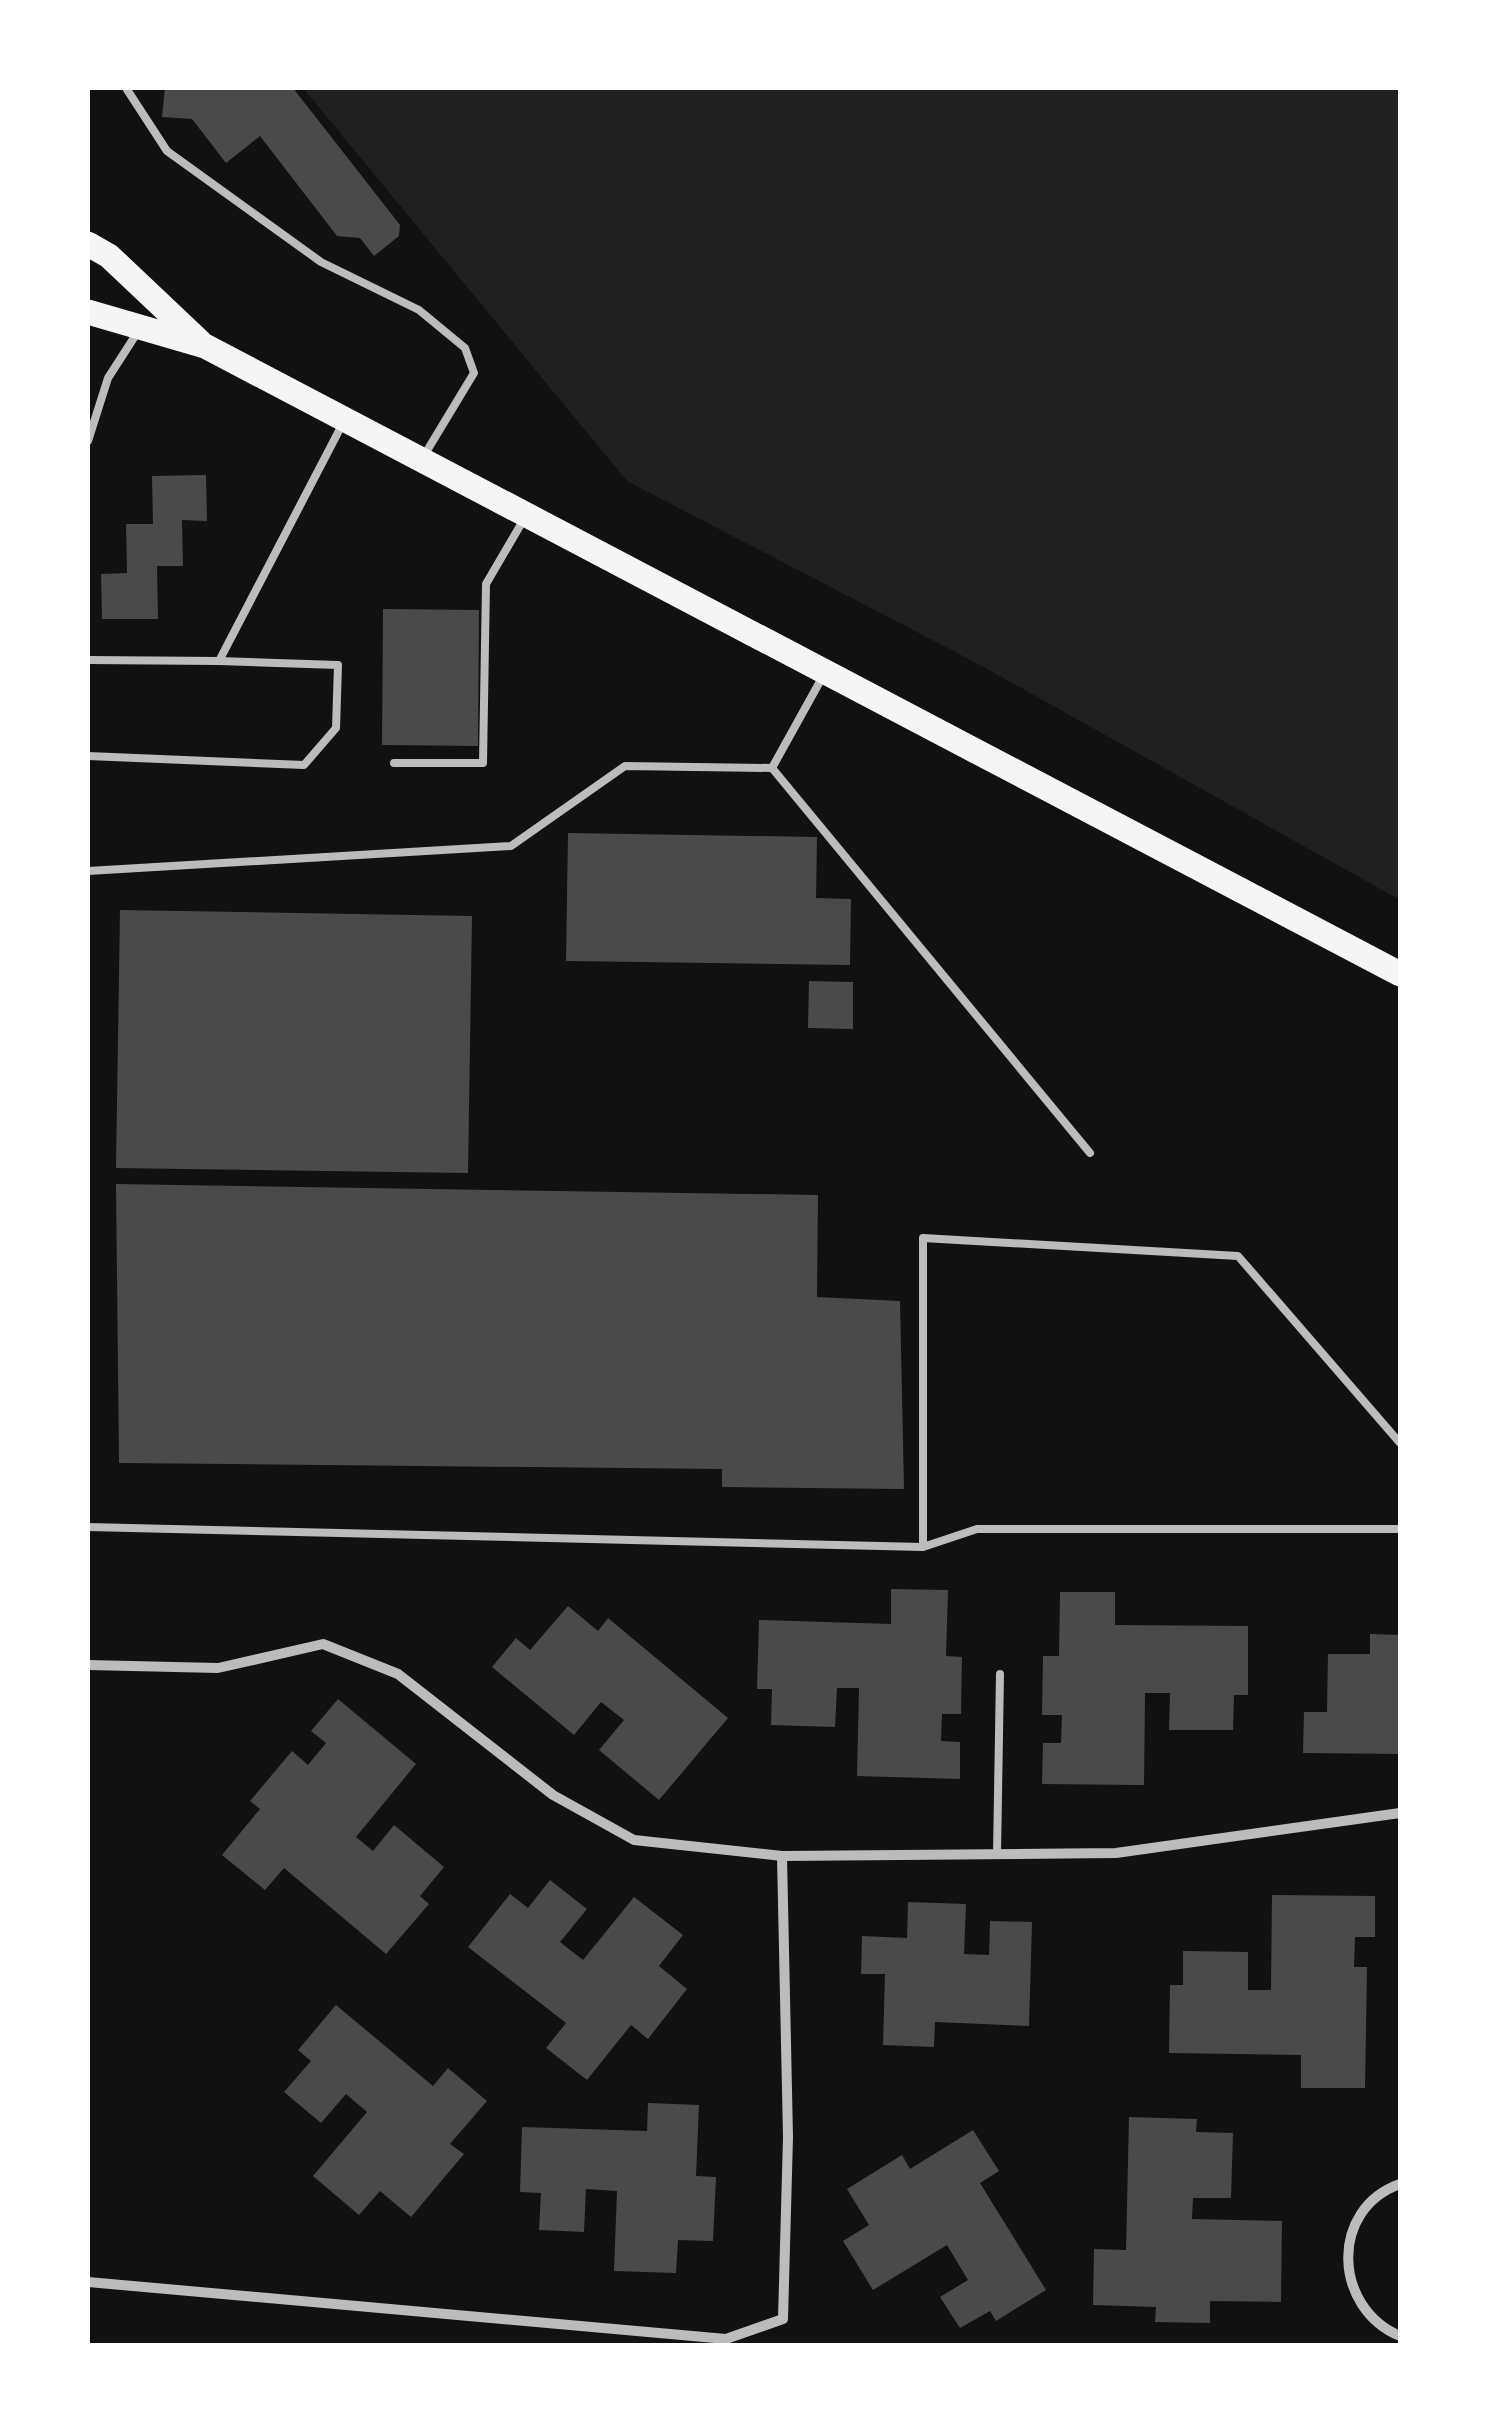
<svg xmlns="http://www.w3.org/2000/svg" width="1488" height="2433" font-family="Jost,sans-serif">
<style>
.green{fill:#202020}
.building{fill:#4a4a4a}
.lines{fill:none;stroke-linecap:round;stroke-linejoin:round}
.service{stroke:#bcbcbc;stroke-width:8}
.minor{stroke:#bcbcbc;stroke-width:10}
.primary{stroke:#f5f5f5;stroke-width:25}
</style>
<rect width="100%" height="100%" fill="#111"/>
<!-- green -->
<path class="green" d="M303 88H1400V900L982 666 627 481Z"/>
<!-- building -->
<path class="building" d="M165 88H293L400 225 399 236 374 256 360 238 337 236 260 136 226 163 192 119 162 117Z
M206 475 207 521 182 520 183 566H157L158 619H102L101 574 127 573 126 524H153L152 476Z
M383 609 479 610 478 746 382 745Z
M568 833 817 837 816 898 851 899 850 965 566 961Z
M120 910 472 916 468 1173 116 1168Z
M809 981 853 982V1029L808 1028Z
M116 1184 818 1195 817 1297 900 1301 904 1489 722 1487V1469L119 1463Z
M891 1589 948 1590 946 1656 962 1657 961 1714H942L941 1741 960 1742V1779L857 1776 859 1688H837L835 1727 771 1725 772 1689H757L759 1620 891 1624Z
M1060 1592H1115V1625L1248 1626V1695H1234L1233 1730H1169L1170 1693H1145L1144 1785 1042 1784 1043 1743H1061L1062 1715H1042L1043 1656H1059Z
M568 1606 598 1631 608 1618 728 1718 659 1800 599 1750 624 1720 601 1702 574 1735 492 1667 516 1638 530 1650Z
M1370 1634 1400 1635V1754L1303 1753 1304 1712H1327L1328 1654H1370Z
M338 1699 416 1764 356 1837 373 1851 394 1825 444 1867 420 1896 429 1904 386 1954 284 1868 265 1890 222 1855 260 1809 250 1801 292 1751 308 1765 326 1743 311 1731Z
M550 1880 587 1909 560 1942 583 1960 634 1897 683 1935 659 1966 687 1989 648 2039 631 2025 587 2080 546 2048 566 2023 468 1947 510 1894 528 1908Z
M1272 1895 1375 1896V1937H1355L1354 1967H1367L1365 2088H1301V2055L1169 2053 1170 1985H1183V1951L1248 1952V1990H1271Z
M908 1902 966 1904 964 1954 989 1955 990 1921 1032 1922 1029 2026 935 2022 934 2047 883 2045 885 1974H861L862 1936 907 1938Z
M336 2005 433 2086 448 2068 487 2101 450 2144 464 2154 411 2217 380 2191 359 2215 313 2176 367 2112 346 2094 321 2123 284 2092 311 2061 298 2050Z
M648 2103 699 2105 696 2176 716 2177 713 2241 678 2240 676 2273 614 2271 617 2191 586 2189 584 2232 539 2230 541 2193 520 2192 522 2127 647 2131Z
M1129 2117 1197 2119 1196 2132 1233 2133 1231 2198H1193L1192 2219 1282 2221 1281 2302 1210 2301V2323L1155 2322 1156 2307 1093 2305 1094 2249 1126 2250Z
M973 2130 999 2171 980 2183 1046 2290 996 2321 990 2311 960 2328 940 2297 968 2280 947 2245 873 2290 843 2241 869 2225 847 2189 902 2155 910 2169Z"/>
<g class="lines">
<!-- service -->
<path class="service" d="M126 88 167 151 321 262 419 310 465 348 474 373 425 454
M88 441 108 378 137 333
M88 660 219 661 343 423
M88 756 304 765 336 728 338 665 219 661
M394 763H483L486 584 524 519
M772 768 823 676
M88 871 511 846 625 766 772 768 1090 1153
M88 1527 923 1547V1238L1238 1256 1400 1443
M923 1547 977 1529H1400
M997 1854 1000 1674"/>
<!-- minor -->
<path class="minor" d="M88 1665 218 1668 323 1644 398 1674 553 1795 634 1840 782 1856 1116 1853 1400 1813
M1400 2184C1329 2209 1333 2308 1400 2336
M88 2282 726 2339 783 2319 788 2137 782 1856"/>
<!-- primary -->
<path class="primary" d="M88 244 109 256 200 342
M88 312 205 346 1400 974"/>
</g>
<!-- border -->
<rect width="1488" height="2433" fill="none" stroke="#ffffff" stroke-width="180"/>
</svg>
